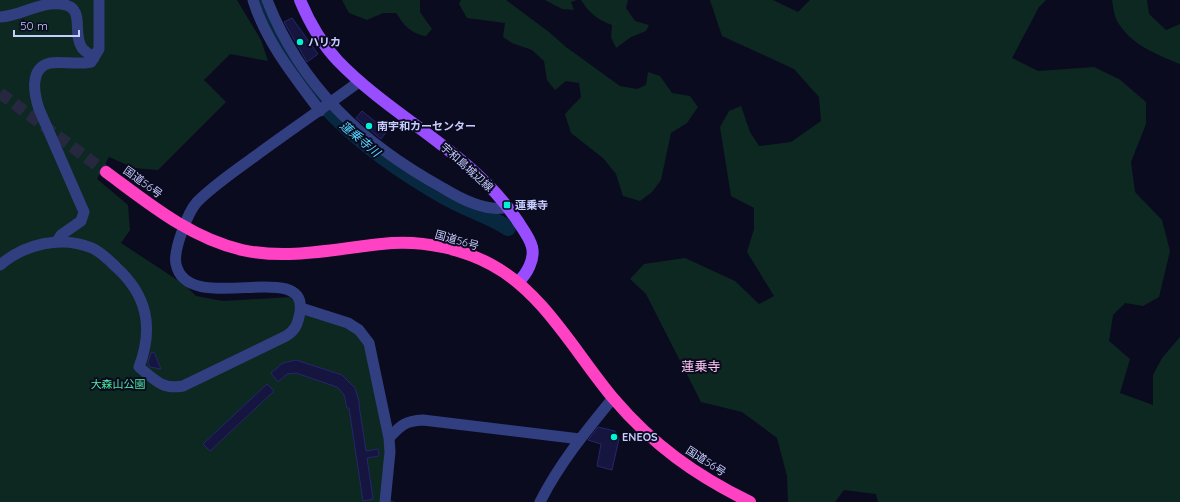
<svg xmlns="http://www.w3.org/2000/svg" width="1180" height="502" font-family="Quicksand,'Noto Sans JP',sans-serif">
<style>
.green{fill:#0d2821}
.lines{fill:none;stroke-linecap:round;stroke-linejoin:round}
.river{stroke:#07283f;stroke-width:16}
.building{fill:#151540;stroke:#25266e}
.highway-tunnel{stroke:#262840;stroke-width:12;stroke-dasharray:12 6;stroke-linecap:butt}
.minor{stroke:#313f80;stroke-width:11}
.major{stroke:#984eff;stroke-width:12}
.highway{stroke:#ff42c4;stroke-width:12}
.poi-dot{fill:#00f2d7;stroke:#0a0b1e;stroke-width:1.5}
.labels{text-anchor:middle;stroke-width:4;stroke-linejoin:round;paint-order:stroke}
.poi-label{font-size:11px;font-weight:bold;fill:#c7ccff;stroke:#0a0b1e;text-anchor:start}
.street-label{font-size:11px;fill:#c7ccff;stroke:#0a0b1e}
.park-label{font-size:11px;fill:#4be79f;stroke:#0a0b1e}
.water-label{font-size:12px;font-style:italic;fill:#55d4ff;stroke:#0a0b1e}
.quarter-label{font-size:13px;fill:#ffc9f7;stroke:#0a0b1e}
</style>
<rect width="100%" height="100%" fill="#0a0b1e"/>
<!-- green -->
<path class="green" d="M0 0H237L261 40 268 61 230 54 204 80 226 102 158 170 134 168 109 157 97 179 128 205 130 230 121 243 185 285 196 296 223 301 290 297 301 308 348 323 369 343 389 438 386 498 396 502H0Z
M342 0H420V12L432 29 426 36C410 33 405 26 396 13H383L367 20 349 13Z
M461 0H506L549 32 566 47 620 86 637 89 646 85 648 72 660 76 672 93 690 96 698 107 687 123 671 133 661 180 652 192 640 201 623 196 616 174 603 158 571 133 565 114 581 97 579 83 566 81 555 90 547 80 544 61 532 50 512 43 503 37 505 23 467 18 459 4Z
M545 0H577L571 2 574 10 562 9Z
M581 0H628L626 8 635 21 649 25 646 31 631 37 616 48 611 37 612 25C598 20 589 13 581 0Z
M710 0H773L798 12 810 0H1046L1039 7 1012 58 1038 71 1094 67 1119 79 1146 102V124L1131 162 1135 192 1162 220 1170 251 1159 297 1143 306 1125 303 1113 315 1109 341 1130 359 1120 393 1153 405V375L1162 358 1180 337V502H878L876 494 844 490 835 502H788L787 476 777 438 742 412 701 402 646 294 630 279 644 264 685 258 735 281 759 304 774 296 747 252 754 229V208L731 196 720 127 729 111 741 106 750 132 759 146 791 142 821 121 819 97 794 69 722 36Z
M1112 0H1147L1149 14 1166 30 1180 24V64C1156 54 1131 45 1117 21 1114 15 1113 6 1112 0Z"/>
<g class="lines">
<!-- river -->
<path class="river" d="M259 0C294 92 362 150 445 197 465 209 488 215 508 228"/>
</g>
<!-- building -->
<path class="building" d="M292 18 318 54 307 62 284 22Z
M362 111 387 131 381 139 356 118Z
M154 352 161 369 150 367 148 362 151 353Z
M296 360 342 375 355 388 360 405H359L366 451 378 449 379 456 367 458 373 499 363 501 349 408H347L344 395 341 391 337 387 296 373 287 374 278 382 271 373 283 363Z
M267 384 274 391 210 451 203 444Z
M598 427 615 431 619 439 612 470 597 466 601 444 588 440Z"/>
<g class="lines">
<!-- highway-tunnel -->
<path class="highway-tunnel" d="M0 93 106 172"/>
<!-- minor -->
<path class="minor" d="M253 0C266 42 294 76 320 111
M267 0C301 87 363 144 443 188 461 199 487 213 508 207
M0 17C18 16 33 6 50 4 91 1 70 30 82 48 85 52 91 55 94 58
M57 241 61 235 81 221 84 212 39 109C34 94 29 68 50 63 61 61 76 65 91 62L99 49V0
M0 265C25 244 61 235 92 248 101 252 109 260 116 267 147 295 154 327 139 367 154 379 162 390 183 386L286 336C296 330 298 323 300 312 308 257 187 318 176 264 173 250 188 212 197 202 214 185 235 171 254 157 289 131 325 107 360 81
M301 308 348 323 359 330 369 343 389 438 390 452 385 502
M389 438C401 425 405 421 423 420L580 439
M540 502C559 464 586 431 613 398"/>
<!-- major -->
<path class="major" d="M300 0C309 22 322 44 338 61 394 119 471 152 517 220 522 228 530 238 532 247 535 259 527 274 518 282"/>
<!-- highway -->
<path class="highway" d="M106 172C148 203 190 238 242 250 292 261 342 247 392 243 425 241 463 249 492 265 544 293 576 354 613 398 653 445 695 475 750 502"/>
</g>
<!-- markers -->
<g class="poi-dot">
<circle cx="300" cy="42" r="4"/>
<circle cx="369" cy="126" r="4"/>
<rect x="503" y="201" width="8" height="8" rx="2"/>
<circle cx="614" cy="437" r="4"/>
</g>
<g class="labels">
<!-- poi labels -->
<g class="poi-label">
<text x="308" y="46">ハリカ</text>
<text x="377" y="130">南宇和カーセンター</text>
<text x="515" y="209">蓮乗寺</text>
<text x="622" y="441">ENEOS</text>
</g>
<!-- street labels -->
<g class="street-label">
<text transform="translate(467 167) rotate(42)" y="4">宇和島城辺線</text>
<text transform="translate(143 182) rotate(36)" y="4">国道56号</text>
<text transform="translate(457 240) rotate(16)" y="4">国道56号</text>
<text transform="translate(706 461) rotate(33)" y="4">国道56号</text>
</g>
<!-- park labels -->
<g class="park-label">
<text x="118" y="388">大森山公園</text>
</g>
<!-- water labels -->
<g class="water-label">
<text transform="translate(360 139) rotate(40)" y="4">蓮乗寺川</text>
</g>
<!-- quarter labels -->
<g class="quarter-label">
<text x="701" y="371">蓮乗寺</text>
</g>
</g>
<!-- scale -->
<path d="M14 30v6h65v-6" fill="none" stroke="#c7ccff" stroke-width="2"/>
<text x="20" y="30" font-size="12" fill="#c7ccff" stroke="#0a0b1e" stroke-width="3" paint-order="stroke">50 m</text>
</svg>
